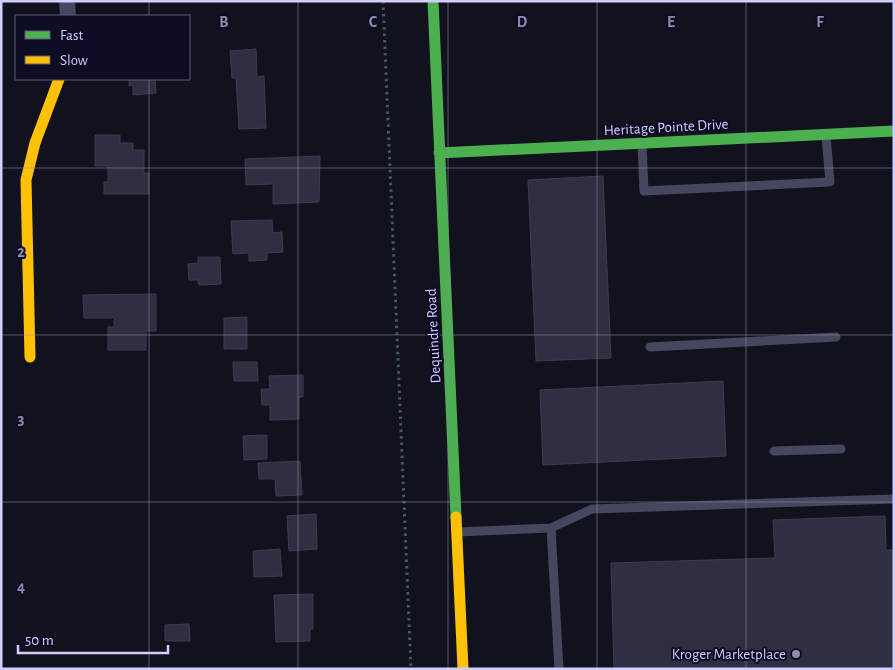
<svg xmlns="http://www.w3.org/2000/svg" width="895" height="670" font-family="'Alegreya Sans',sans-serif">
<style>
.building{fill:#302f41;stroke:#3d3b53}
.lines{fill:none;stroke-linecap:round;stroke-linejoin:round}
.path{stroke:#455865;stroke-width:3;stroke-dasharray:2.5 4;stroke-linecap:butt}
.lane{stroke:#45475f;stroke-width:9}
.street{stroke:#45475f;stroke-width:16}
.fast{stroke:#4caf50;stroke-width:11}
.slow{stroke:#ffc107;stroke-width:11}
.grid{fill:none;stroke:#8e8db0;stroke-width:1;stroke-opacity:0.55}
.poi-dot{fill:#8e8db0;stroke:#0e0c24;stroke-width:2}
.labels{text-anchor:middle;stroke-width:4;stroke-linejoin:round;paint-order:stroke}
.street-label{font-size:15px;fill:#d0cfff;stroke:#0e0c24}
.poi-label{font-size:15px;fill:#d0cfff;stroke:#0e0c24;text-anchor:end}
.grid-label{font-size:16px;text-anchor:middle;font-weight:bold;fill:#8e8db0;stroke:#0e0c24;stroke-width:4;stroke-linejoin:round;paint-order:stroke}
</style>
<rect width="100%" height="100%" fill="#12121e"/>
<!-- building -->
<path class="building" d="M256 49 257 77 264 76 266 128 239 129 236 78H232L230 51Z
M129 79H155L156 93 133 95V85L129 86Z
M95 135H120V143H133V150H144V173H149V194H104V182H108V166H95Z
M320 156 319 202 273 204V184L246 185 245 159Z
M603 176 611 358 536 361 528 180Z
M272 220 273 233 282 232 283 252 267 253V260L249 261V253L233 254 231 221Z
M198 257H220L221 284 199 285 198 280H189L188 264 198 263Z
M156 294V331H146V350H108V327H114V318H84L83 295Z
M247 317V349H224V318Z
M233 362H257L258 381H234Z
M303 375V397H299V419L270 420V405H262L261 389H270L269 376Z
M723 381 726 456 543 465 540 390Z
M267 435V459L244 460 243 436Z
M300 461 302 495 276 496 275 479H259L258 463Z
M316 514 317 549 289 551 287 516Z
M885 516 886 550H894V669H614L611 563 775 558 773 520Z
M280 549 282 576 254 577 253 551Z
M313 594V629H310V641L276 642 274 595Z
M189 624 190 641H165V625Z"/>
<g class="lines">
<!-- path -->
<path class="path" d="M383 1 411 669"/>
<!-- lane -->
<path class="lane" d="M642 144 644 191 830 182 826 136
M650 347 836 337
M774 451 841 449
M551 528 592 509 894 499
M457 532 551 528 559 669"/>
<!-- street -->
<path class="street" d="M67 1 68 16"/>
<!-- fast -->
<path class="fast" d="M433 1 456 517
M439 153 894 131"/>
<!-- slow -->
<path class="slow" d="M30 357 26 180 35 143 59 79
M456 517 463 669"/>
</g>
<!-- grid -->
<path class="grid" d="M149 1V16M298 1V669M448 1V669M597 1V669M746 1V669M149 79V669M1 168H894M1 335H894M1 502H894"/>
<!-- markers -->
<circle class="poi-dot" cx="796" cy="654" r="5"/>
<g class="labels">
<!-- street labels -->
<g class="street-label">
<text transform="translate(666 127) rotate(-3)" y="5">Heritage Pointe Drive</text>
<text transform="translate(433 336) rotate(-93)" y="5">Dequindre Road</text>
</g>
<!-- poi labels -->
<g class="poi-label">
<text x="786" y="659">Kroger Marketplace</text>
</g>
</g>
<g class="grid-label">
<text x="224" y="27">B</text>
<text x="373" y="27">C</text>
<text x="522" y="27">D</text>
<text x="671" y="27">E</text>
<text x="820" y="27">F</text>
<text x="21" y="257">2</text>
<text x="21" y="424">3</text>
<text x="21" y="592">4</text>
</g>
<!-- border -->
<rect width="895" height="670" fill="none" stroke="#d0cfff" stroke-width="5"/>
<!-- legend -->
<rect x="15" y="15" width="175" height="65" fill="#0e0c24" stroke="#5c5a7c"/>
<rect x="25" y="31" width="25" height="8" fill="#4caf50" stroke="#5c5a7c"/>
<text x="60" y="40" font-size="15" fill="#d0cfff">Fast</text>
<rect x="25" y="56" width="25" height="8" fill="#ffc107" stroke="#5c5a7c"/>
<text x="60" y="65" font-size="15" fill="#d0cfff">Slow</text>
<!-- scale -->
<path d="M18 645v8h150v-8" fill="none" stroke="#d0cfff" stroke-width="2.5"/>
<text x="25" y="645" font-size="15" fill="#d0cfff" stroke="#0e0c24" stroke-width="4" paint-order="stroke">50 m</text>
</svg>
